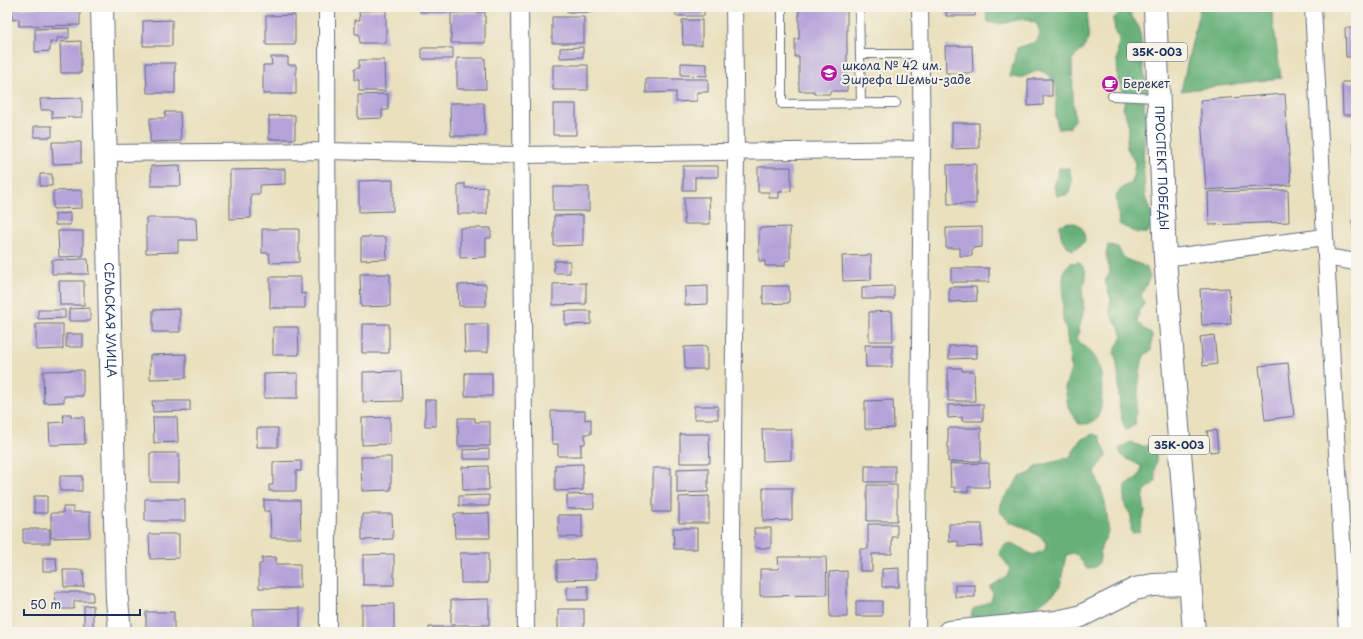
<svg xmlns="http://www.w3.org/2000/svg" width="1363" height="639" font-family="'Playpen Sans',sans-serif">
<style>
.forest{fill:#66b078;stroke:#40706b}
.building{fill:#b4a3d9}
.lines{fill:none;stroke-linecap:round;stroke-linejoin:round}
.lane-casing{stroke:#636d7f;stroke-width:10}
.street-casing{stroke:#636d7f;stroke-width:18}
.secondary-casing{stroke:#636d7f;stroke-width:24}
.primary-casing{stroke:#636d7f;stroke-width:24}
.lane{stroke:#fff;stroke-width:8}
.street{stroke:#fff;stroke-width:16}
.secondary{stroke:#fff;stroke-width:22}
.primary{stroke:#fff;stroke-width:22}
.labels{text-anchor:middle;stroke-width:4;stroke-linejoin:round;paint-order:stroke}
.shield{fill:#f7f3e8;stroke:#5d6a87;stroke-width:1}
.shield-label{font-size:11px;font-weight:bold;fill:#1b2f5e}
.poi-label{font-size:12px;fill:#1b2f5e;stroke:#f7f3e8;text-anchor:start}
.street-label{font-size:12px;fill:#1b2f5e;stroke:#f7f3e8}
</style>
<rect width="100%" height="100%" fill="#f7f3e8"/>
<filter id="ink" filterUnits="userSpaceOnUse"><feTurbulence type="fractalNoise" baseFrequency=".025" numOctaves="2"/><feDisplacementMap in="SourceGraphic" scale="8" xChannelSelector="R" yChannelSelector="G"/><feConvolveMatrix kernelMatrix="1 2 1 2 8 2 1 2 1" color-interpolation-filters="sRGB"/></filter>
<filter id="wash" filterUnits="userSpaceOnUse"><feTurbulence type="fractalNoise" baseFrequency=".012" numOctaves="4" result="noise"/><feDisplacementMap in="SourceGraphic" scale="16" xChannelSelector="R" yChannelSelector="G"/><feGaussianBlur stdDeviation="0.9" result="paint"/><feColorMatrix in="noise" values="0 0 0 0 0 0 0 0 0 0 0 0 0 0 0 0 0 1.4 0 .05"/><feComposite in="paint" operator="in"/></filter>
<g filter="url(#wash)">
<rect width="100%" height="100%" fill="#e9e0bd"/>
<!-- forest -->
<path class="forest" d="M993 7H1089C1081 35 1101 35 1072 59L1073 99 1075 119 1069 128 1059 129C1048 103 1070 83 1039 70L1020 78 1010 77 1017 48 1036 42 1040 33 1037 24C1014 12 1009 29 988 22L986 12Z
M1200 7H1271L1281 78 1181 91Z
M1120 12 1130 13 1140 29 1143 67 1147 87 1144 107 1147 116 1143 156 1145 196 1152 215 1153 225 1147 233H1137L1119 224 1116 194 1123 187 1132 183 1135 163 1126 146 1129 126 1123 107 1126 98 1118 80 1117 60 1119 39 1115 30 1113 19Z
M1059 168H1069C1072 179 1073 186 1067 195L1057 196 1054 187Z
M1069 222 1078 224 1084 231 1085 241 1080 246 1072 250C1062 243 1060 237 1060 225Z
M1108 245 1118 247C1125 265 1133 259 1147 268L1150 277 1141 295 1144 304 1139 312 1137 322 1152 335 1151 351C1149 352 1145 354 1144 356 1140 361 1136 415 1135 425L1126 430C1114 409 1123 376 1114 353L1122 336 1119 327 1113 319 1109 310 1111 300 1105 281 1110 273 1106 254Z
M1079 262 1085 270 1086 280 1082 289 1084 309 1077 338C1083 348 1092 350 1097 361 1103 372 1104 405 1098 416 1095 424 1087 424 1079 424L1068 407 1065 388 1071 369 1066 329 1063 320V280L1064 270 1070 263Z
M1093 434 1099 436 1107 455 1095 472C1096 480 1100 485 1102 492 1105 500 1109 523 1108 531 1107 538 1102 542 1101 548 1099 560 1102 569 1086 568L1079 556 1073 553 1066 555 1060 586 1056 592 1033 609 1005 616 976 619 971 616 973 609 991 601 993 594 990 587 1007 576 1010 569C1007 562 1001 559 999 552 1010 534 1019 549 1033 555L1045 550 1046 543 1042 538 1024 527 1010 522 1000 512C1000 494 1013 493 1018 478L1031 473 1035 468 1042 465 1070 457 1080 440Z
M1130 442 1143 447 1149 445C1160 452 1156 457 1155 468 1154 472 1156 477 1156 481L1145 491 1143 498 1145 512 1139 532 1132 533C1130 527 1132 522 1131 516 1130 512 1126 509 1125 505 1123 499 1125 491 1125 485 1135 480 1141 478 1141 466L1122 456 1119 449Z"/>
<g id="blocks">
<!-- building -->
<path class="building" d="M47 7H80V25L19 26V19L12 20V9Z
M420 7H449V12H420Z
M567 7H591V12H567Z
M676 7H704V16H676Z
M799 7H847V91H830V94H814V91H799V57H795V39H799Z
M946 7H975V16H946Z
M386 10V43H360L359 34H355V20H360L359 11Z
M485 12V43H451V13Z
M295 15V45H266V16Z
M552 17H584V43H552Z
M172 20V46H143V21Z
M682 20H702V45H683Z
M69 28V38H57V42H50V51L35 52V29Z
M1345 28H1356V57H1346Z
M81 41V73H61L60 42Z
M945 46H972L973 73H946Z
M583 47V57L560 58V48Z
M422 48H453V59H422Z
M271 57H288V65H296V94H263V65H272Z
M457 58H485L486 89H457Z
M359 60H384L385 91H359V80H354V69L359 68Z
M146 63H175V93H147Z
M681 63 707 64V76L681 75Z
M553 65H588V90H553Z
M646 79H708V92H697V101L676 102V92L646 93Z
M1028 79H1052V96H1043V105L1028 106Z
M1342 82H1356V115H1343Z
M388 94V110H382V118L358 119V95Z
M1285 94 1291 185 1206 190 1200 100Z
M82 98V117L52 118V110H41L40 99Z
M450 103H484L485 136H451Z
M553 104H576V135H553Z
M165 112H180L181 141 150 142V118H165Z
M295 115V139H269V116Z
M952 123H979V148L952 149Z
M34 126H52V137H34Z
M1353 141H1356V167H1355Z
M52 142H81V163L53 164Z
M976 164V204H948L947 165Z
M180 165 181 186H151V166Z
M683 166H718V177H695V190H683Z
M758 167H791V191L779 192V198H769V192H758Z
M285 169V184L260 185V194H251V218L230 219V170Z
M40 174H52V186H40Z
M393 180V211L359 212V181Z
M458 184H465V188L487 187V214H458Z
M553 187H589V211H553Z
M82 190V208L53 209V191Z
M1288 190 1289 222 1209 225 1208 192Z
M684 197H709L710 224H684Z
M70 213V225H55V214Z
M583 215V245L554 246V216Z
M146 218H196L197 240H178V252L146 253Z
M1352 220H1356V237H1354Z
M790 227V260L785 261V266H765V261H759V228Z
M982 227V247L972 248V256H960V248H946V228Z
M460 228H491V238H486V257L460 258Z
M262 229H299V262L270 263 269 253H262Z
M58 231H83V256L59 257Z
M361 237H386L387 259 361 260Z
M871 255V280L843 281 842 256Z
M88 259 89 274H52V260Z
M554 261H570V273H554Z
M951 268H989V282H951Z
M360 274H390V306L361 307Z
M270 277H301V294L305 293V308H270Z
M59 281H84V305H60Z
M586 283V304L553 305V284Z
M486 284V306H459L458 285Z
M708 286V304L685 305V287Z
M763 286H789V303L763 304Z
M894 286V299H862V287Z
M949 287H976L977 301 949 302Z
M1229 288 1231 324 1202 325 1200 289Z
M90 308V321H69V309Z
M180 309V332H153V310Z
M38 310H65V318L38 319Z
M565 311H591V324L565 325Z
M892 311 893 341H869V312Z
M36 324H63V349L36 350Z
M362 324H389V353H362Z
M464 324H488V352H465Z
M273 327H298L299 355H273Z
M66 334H83V347H66Z
M1214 335 1217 364 1203 366 1200 337Z
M865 345H892V367H866Z
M977 345V358L949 359V346Z
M707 346V369H685L684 347Z
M186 354V378L150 379V355Z
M1288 363 1294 416 1265 420 1259 366Z
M948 368H962V371H974L975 401H948Z
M83 370V396H64V402L44 403 43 371Z
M401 371 402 401 363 402V372Z
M298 373V398H264V374Z
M465 373H492V396H465Z
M425 400H436V426H425Z
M893 400 894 428 865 429V401Z
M152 401H190V411L153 412Z
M983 404V421H962V417L948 418V405Z
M694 406H718V419H694Z
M551 411H585V420L591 419V434H585V444H581V456H558V444H552Z
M63 414H71V417H84L85 444 50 445 49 423 64 422Z
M153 417H177L178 442 154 443Z
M390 417V444L362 445V418Z
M458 418H475V422H490V446H458Z
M257 428H278V447H257Z
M948 428H981V461L948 462Z
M762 429H791V460L763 461Z
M1216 430 1218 451 1210 452 1207 431Z
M680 434H709L710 463H680Z
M489 449V459H463V450Z
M150 453H179V482H150Z
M361 457H391V490L362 491Z
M301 461V471H296V491H269V485H273V462Z
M989 463V487H968V492H955V487H951L950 464Z
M583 464V490L555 491V465Z
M488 466 489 490H463L462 467Z
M865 466H895V482H865Z
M653 468H671V512H653Z
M708 468V492L677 493V469Z
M60 476H82V491H60Z
M867 485H897V521H867Z
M763 488H792V520L763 521Z
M594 494V508L567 509V495Z
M489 495V506H459V496Z
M34 496H47V513H34Z
M709 496V523H679V497Z
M145 499H185V521H145Z
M264 500H300L301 538H271L270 511H264Z
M63 507H73V512H90V537L51 538V513H63Z
M489 513 490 538H455L454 514Z
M362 514H392L393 539 362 540Z
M558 515H582V537H559Z
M868 524H897V537H892V554H872V571H860V549H868Z
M949 524H982V546L958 547V541L949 542Z
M673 528H697V549H674Z
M754 528H771V548H755Z
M23 529H50V543H23Z
M149 534H179V558L150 559Z
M460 553H488V583H461Z
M394 554V585H363V555Z
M276 557V564H300V588H259V564H262V558Z
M778 557H826L827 595 760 596V569H779Z
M43 558H56L57 571H43Z
M596 559V579L557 580V560Z
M899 568V587H882V569Z
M63 570H83L84 587H64Z
M847 571V617H830L829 572Z
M955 585H975V597H955Z
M588 586V600H567V587Z
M55 592H93V601H74V609H56Z
M489 599V625H451V600Z
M856 601H882V616H856Z
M394 604V631L362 632V605Z
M93 605V630L84 631V606Z
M300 608V632H253V609Z
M558 609H584V629L558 630Z
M146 612H174V632H146Z
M429 627H454V632H429Z"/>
</g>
</g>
<g filter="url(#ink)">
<use href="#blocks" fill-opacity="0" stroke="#636d7f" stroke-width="1"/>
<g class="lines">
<!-- lane casing -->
<g class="lane-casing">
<path id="lane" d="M782 7V104L896 103
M859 7 861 103
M860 54H921
M1112 96 1158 98"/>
</g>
<!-- street casing -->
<g class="street-casing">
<path id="street" d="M327 7 328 632
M520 7 526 632
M106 153 326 151 521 155 922 149
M1325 237 1347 632
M1326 257 1356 262
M1165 258 1325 237 1313 7
M731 632 736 151 734 7
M917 632 922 149 920 7"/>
</g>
<!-- secondary casing -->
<g class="secondary-casing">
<g id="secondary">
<path id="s1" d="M102 7 117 600 120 632"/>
<path d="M949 632 1056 622 1079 617 1135 589 1153 585 1190 584"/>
</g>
</g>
<!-- primary casing -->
<g class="primary-casing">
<g id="primary">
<path id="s2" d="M1155 7 1165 258 1194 632"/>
</g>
</g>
<!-- lane -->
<use href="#lane" class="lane"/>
<!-- street -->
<use href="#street" class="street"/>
<!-- secondary -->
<use href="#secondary" class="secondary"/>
<!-- primary -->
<use href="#primary" class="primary"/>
</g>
</g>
<!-- icons -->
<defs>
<g id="school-disc" transform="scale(0.9)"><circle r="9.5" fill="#b5179e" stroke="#f7f3e8"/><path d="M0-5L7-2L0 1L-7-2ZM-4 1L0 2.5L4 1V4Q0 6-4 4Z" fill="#fff"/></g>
<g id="cafe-disc" transform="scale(0.9)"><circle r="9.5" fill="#b5179e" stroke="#f7f3e8"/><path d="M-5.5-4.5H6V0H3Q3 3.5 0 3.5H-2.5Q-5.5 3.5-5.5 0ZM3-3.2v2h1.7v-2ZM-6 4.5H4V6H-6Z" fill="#fff"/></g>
</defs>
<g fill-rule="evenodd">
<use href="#school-disc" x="829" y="73"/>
<use href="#cafe-disc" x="1110" y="84"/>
</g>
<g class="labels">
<!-- shield labels -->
<g class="shield">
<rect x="1127" y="43" width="60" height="18" rx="3"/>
<rect x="1149" y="436" width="60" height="18" rx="3"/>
</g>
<g class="shield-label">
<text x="1157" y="56">35К-003</text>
<text x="1179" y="449">35К-003</text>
</g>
<!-- poi labels -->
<g class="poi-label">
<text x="842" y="70">школа № 42 им.<tspan x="842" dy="14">Эшрефа Шемьи-заде</tspan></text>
<text x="1123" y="88">Берекет</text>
</g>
<!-- street labels -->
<g class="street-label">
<text dy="4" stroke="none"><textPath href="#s2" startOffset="161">ПРОСПЕКТ ПОБЕДЫ</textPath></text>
<text dy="4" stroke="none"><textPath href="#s1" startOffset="313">СЕЛЬСКАЯ УЛИЦА</textPath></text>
</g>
</g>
<!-- margin -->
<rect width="1363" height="639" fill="none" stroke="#f7f3e8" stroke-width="24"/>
<!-- scale -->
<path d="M24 609v6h116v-6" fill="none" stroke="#1b2f5e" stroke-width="2"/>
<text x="30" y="609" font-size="12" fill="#1b2f5e" stroke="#f7f3e8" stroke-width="3" paint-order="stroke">50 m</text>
</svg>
